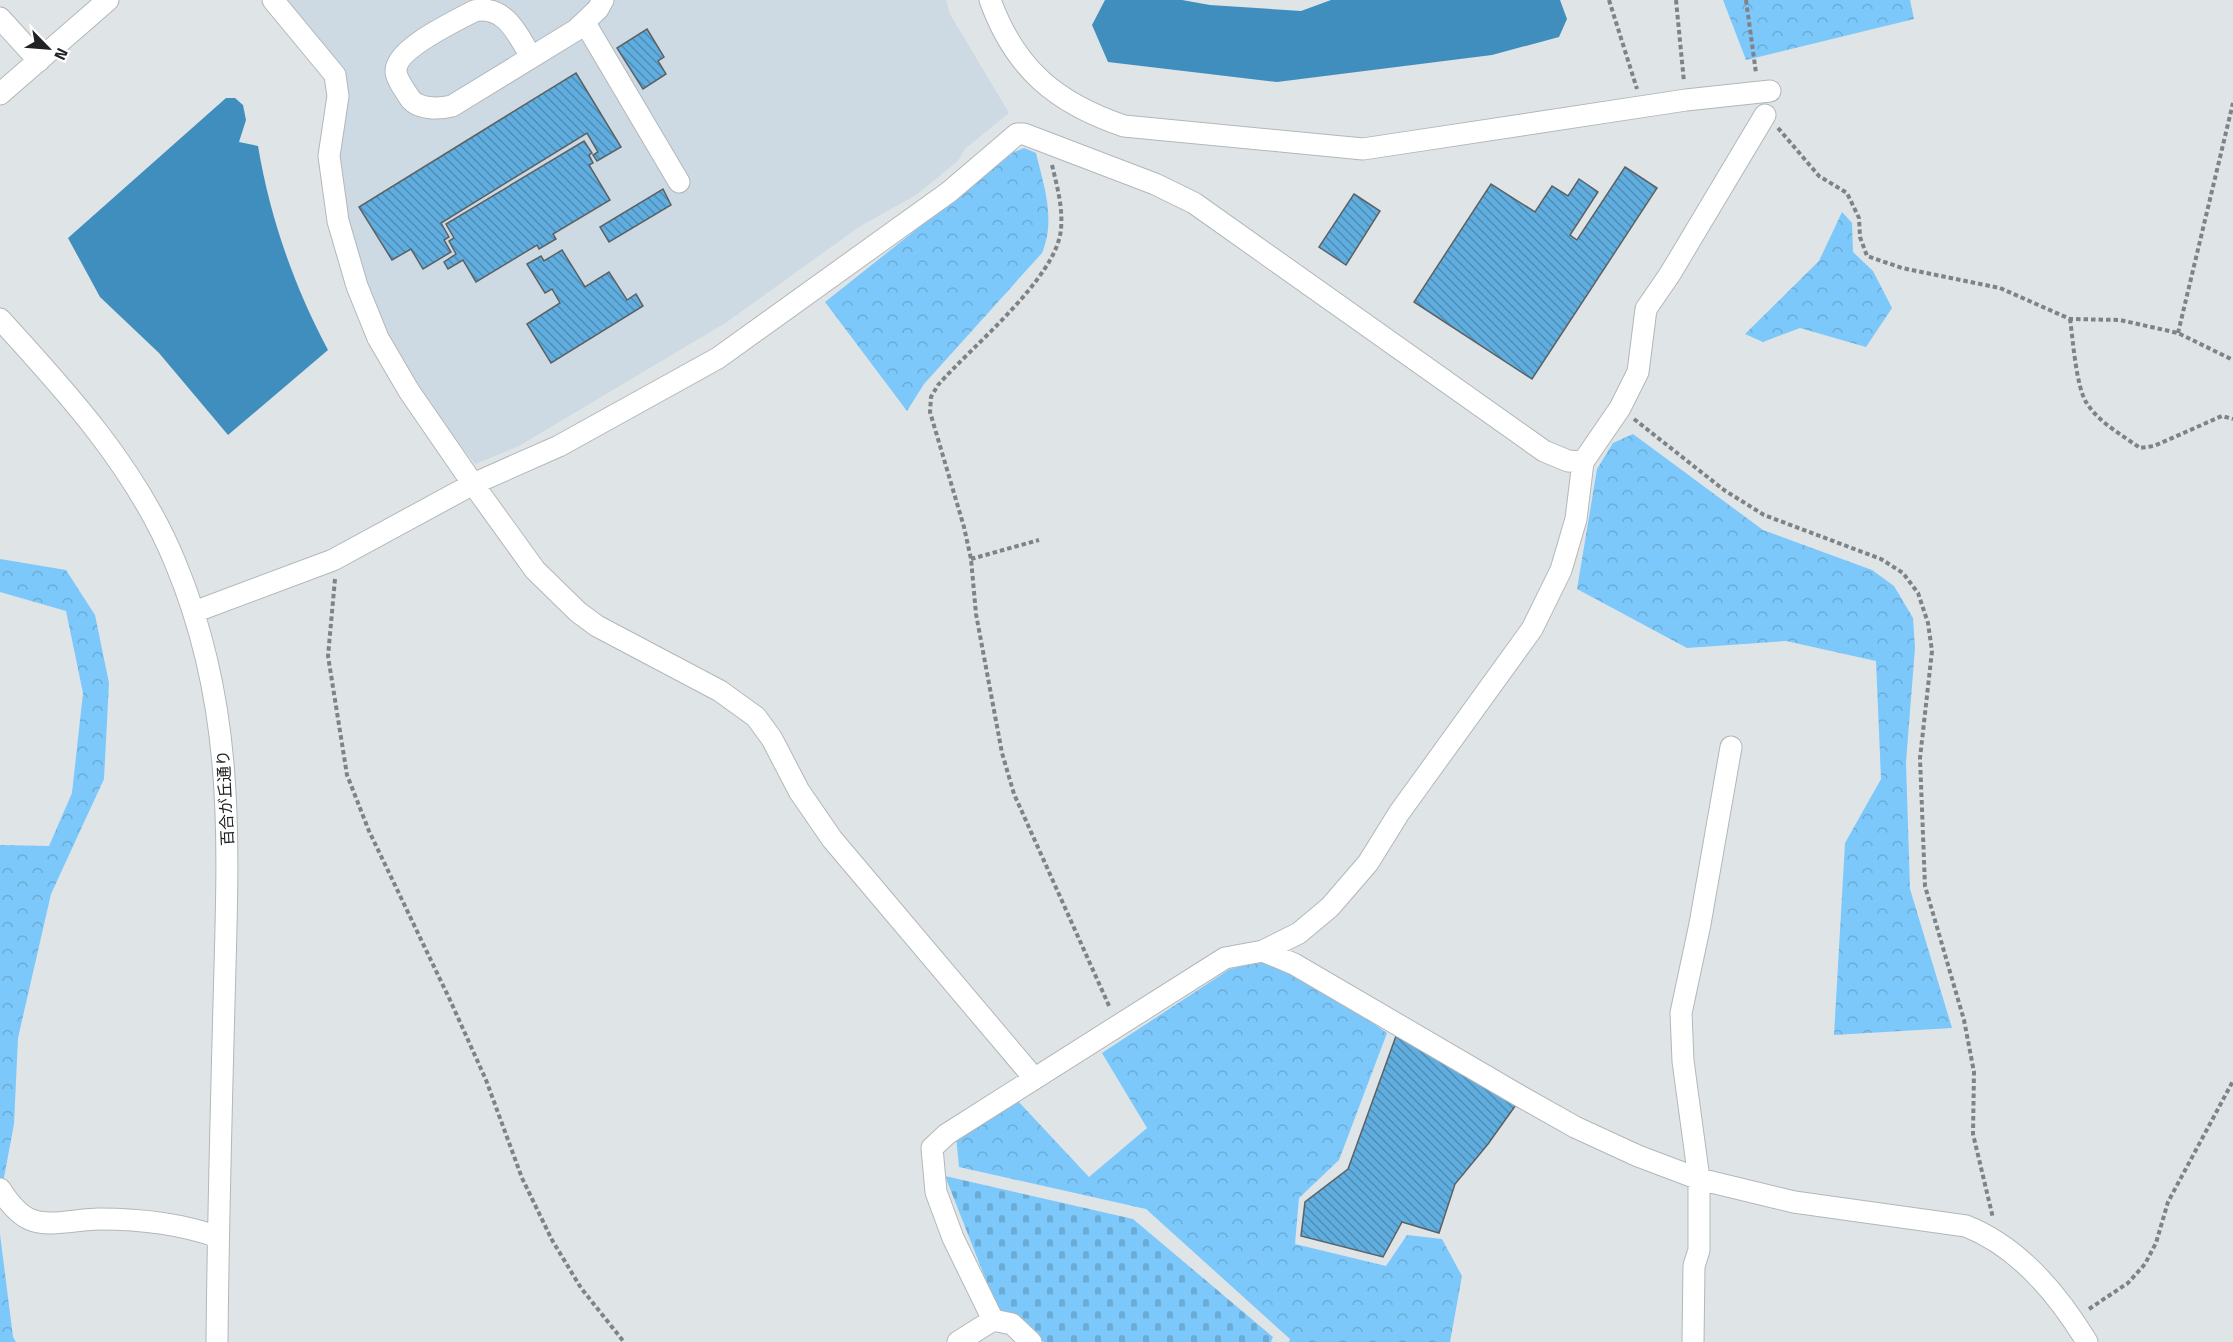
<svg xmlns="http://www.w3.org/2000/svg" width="2233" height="1342" font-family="'Titillium Web','Noto Sans JP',sans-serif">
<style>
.built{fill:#cedae3}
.forest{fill:url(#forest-crowns)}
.cemetery{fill:url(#cemetery-stones)}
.water{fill:#3f8ebe}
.building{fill:url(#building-back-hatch);stroke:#5c6164;stroke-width:1.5}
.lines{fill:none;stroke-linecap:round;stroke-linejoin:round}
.minor-casing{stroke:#b2b7ba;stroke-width:23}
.path{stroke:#7f8385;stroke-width:4;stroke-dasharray:4.5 3;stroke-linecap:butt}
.minor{stroke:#fff;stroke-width:21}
.labels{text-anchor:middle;stroke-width:4.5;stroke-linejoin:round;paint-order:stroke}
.street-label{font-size:16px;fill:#202223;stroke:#fff}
</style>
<defs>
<pattern id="forest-crowns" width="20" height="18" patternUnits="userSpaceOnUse" patternTransform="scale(1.5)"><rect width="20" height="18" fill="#7cc8fa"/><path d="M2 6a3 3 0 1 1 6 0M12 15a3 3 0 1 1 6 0" fill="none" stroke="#6bacd6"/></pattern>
<pattern id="cemetery-stones" width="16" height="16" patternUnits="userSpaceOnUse" patternTransform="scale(1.5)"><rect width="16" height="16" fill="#7cc8fa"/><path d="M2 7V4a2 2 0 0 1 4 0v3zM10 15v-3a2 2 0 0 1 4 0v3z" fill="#6bacd6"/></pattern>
<pattern id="building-back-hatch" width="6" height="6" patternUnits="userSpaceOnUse" patternTransform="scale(1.5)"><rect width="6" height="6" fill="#60aedf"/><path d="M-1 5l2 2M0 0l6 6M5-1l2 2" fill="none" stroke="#4f8db4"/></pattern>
</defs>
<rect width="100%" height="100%" fill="#dfe4e7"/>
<!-- built -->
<path class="built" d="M285 0H946L950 14 1009 113 965 149 958 161 916 195 859 227 727 322 519 446 475 464 419 393 376 319 353 247 336 148 344 98V69Z"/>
<!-- forest -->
<path class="forest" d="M1723 0H1910L1914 19 1746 60Z
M1024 148 1036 153C1044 187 1056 219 1042 253L924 384 907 411 825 302 1014 152Z
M1842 212 1852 223 1853 252 1873 271 1892 308 1866 347 1800 328 1763 342 1745 334 1819 261Z
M1633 434 1763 530 1872 570 1894 586 1913 618 1915 648 1906 762 1910 889 1952 1028 1834 1035 1845 843 1881 779 1876 661 1786 641 1687 648 1577 589 1597 469 1613 443Z
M0 559 66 570 95 615 109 683 104 779 51 894 18 1038 14 1124 0 1199V845L49 846 72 793 83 693 66 611 0 592Z
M1278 957 1387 1033 1339 1160 1299 1198 1295 1244 1386 1266 1407 1235 1442 1239 1462 1276 1450 1342H1289L1290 1339 1146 1209 959 1167 956 1135 1016 1099 1089 1177 1147 1128 1102 1053 1230 969Z
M0 1234 13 1337 16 1342H0Z"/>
<!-- cemetery -->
<path class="cemetery" d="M945 1176 1133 1219 1273 1337 1271 1342H1044L1016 1319 999 1313Z"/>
<!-- water -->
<path class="water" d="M1105 0H1182L1210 5 1301 11 1331 0H1560L1567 19 1559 37 1492 55 1277 82 1108 62 1092 25Z
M226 98H235L243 105 246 120 239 142 258 146C270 218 294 286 328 350L228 435 159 353 100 297 68 238Z"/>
<!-- building -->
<path class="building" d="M647 29 664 57 658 61 666 74 643 89 617 48Z
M576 73 621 147 597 161 593 155 598 152 587 133 441 223 449 237 444 240 451 252 423 269 411 249 392 260 359 207Z
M584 141 592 153 589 155 593 163 589 165 610 200 553 234 556 239 539 249 537 245 476 282 463 260 448 269 444 262 456 254 449 241 454 238 446 224Z
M1625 167 1657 188 1532 379 1414 302 1491 184 1535 212 1552 186 1568 196 1579 179 1598 192 1570 235 1577 240Z
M663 189 671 205 609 242 600 227Z
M1354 194 1380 211 1346 265 1319 247Z
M562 250 585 287 609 272 627 300 636 294 643 306 551 363 527 324 560 303 552 289 545 293 527 264 541 256 544 261Z
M1396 1036 1518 1102 1488 1144 1455 1184 1439 1233 1402 1222 1383 1257 1301 1236 1305 1202 1348 1169Z"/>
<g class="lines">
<!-- minor casing -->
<g class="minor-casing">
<path id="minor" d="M273 0 335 75 338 96 329 156 338 221 357 286 378 338 409 391 473 484 535 570 578 612 597 626 720 691 756 717 772 739 799 791 832 839 1034 1078
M990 0C1015 69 1056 103 1124 126L1363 149 1686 100 1770 91
M0 18 39 61
M585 23 679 182
M531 57C518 35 505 4 474 11 456 21 394 49 396 72 397 81 405 90 409 97 417 110 439 109 452 106L576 30 598 9 603 0
M0 94 108 0
M0 319C67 392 137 469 175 562 237 710 228 847 224 1003 221 1116 218 1229 217 1342
M194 612 333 560 473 484 559 446 718 358 949 192 1017 134H1024L1155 184 1194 203 1544 451 1568 461 1583 462
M1263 951 1294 964 1520 1096 1575 1127 1638 1156 1699 1179 1794 1202 1966 1226C2019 1247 2058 1294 2087 1342
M0 1189C7 1200 18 1214 29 1219 48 1228 78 1219 99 1219 140 1219 179 1223 218 1237
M993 1320 953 1238 936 1192 932 1148 947 1134 1225 958 1263 951 1299 933 1330 907 1368 863 1399 813 1532 629 1561 570 1576 519 1583 462 1620 408 1638 372 1646 309 1670 274 1765 115
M958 1342 993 1320 1012 1324 1031 1342
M1693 1342 1694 1266 1699 1250V1179L1683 1061 1681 1013 1700 924 1731 747"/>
</g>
<!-- path -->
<path class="path" d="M1609 0 1637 89
M1676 0 1684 82
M1746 0 1756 73
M1778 128 1819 176 1847 193 1859 218 1860 237 1867 256 1902 268 2000 288 2070 319 2120 320 2178 333 2233 360
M1052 165C1057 186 1063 207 1061 229 1057 278 971 347 938 385L931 397 930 412 964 527 971 559 976 614 1002 753 1014 794 1110 1008
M2070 319C2073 340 2076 385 2086 402 2098 422 2122 435 2140 448L2154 446 2222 416 2233 419
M2178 333 2233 103
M1634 419 1724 490 1764 515 1881 559 1903 573 1918 593 1928 623 1932 651 1920 758 1925 886 1964 1020 1974 1072 1973 1134 1993 1218
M971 559 1039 540
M335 579 328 656 347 775 369 831 450 1000 486 1080 522 1178 552 1240 581 1288 624 1342
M2089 1309 2128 1283 2145 1264 2156 1243 2168 1202 2233 1081"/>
<!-- minor -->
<use href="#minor" class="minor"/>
</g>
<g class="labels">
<!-- street labels -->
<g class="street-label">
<text transform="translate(225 798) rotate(-93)" y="6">百合が丘通り</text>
</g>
</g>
<!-- north arrow -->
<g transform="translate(48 48) rotate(115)" stroke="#ffffff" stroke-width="4.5" paint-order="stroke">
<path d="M0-4.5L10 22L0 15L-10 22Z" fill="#202223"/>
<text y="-9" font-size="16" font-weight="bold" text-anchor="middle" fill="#202223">N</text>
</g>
</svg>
